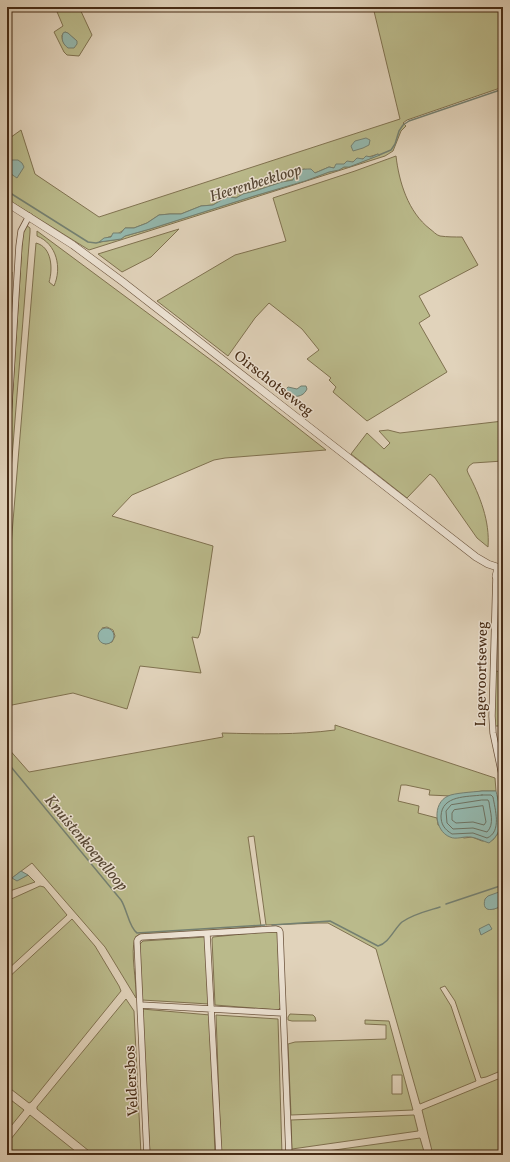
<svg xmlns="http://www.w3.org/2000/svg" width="510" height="1162" font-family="Vollkorn,serif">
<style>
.green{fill:#baba8b;stroke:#807250;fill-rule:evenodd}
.water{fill:#94b8ae;stroke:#758071}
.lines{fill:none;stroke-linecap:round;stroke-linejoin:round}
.shore{stroke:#6d7262;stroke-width:1}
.stream{stroke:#758071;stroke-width:1.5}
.minor-casing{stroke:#6d553e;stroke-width:7}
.tertiary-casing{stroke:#6d553e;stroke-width:8}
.minor{stroke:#ece2d3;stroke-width:5.5}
.tertiary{stroke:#ece2d3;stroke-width:7}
.labels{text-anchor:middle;stroke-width:3;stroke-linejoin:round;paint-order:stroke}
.street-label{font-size:15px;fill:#462b15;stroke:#ece2d3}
.water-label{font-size:16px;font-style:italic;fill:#564734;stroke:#ece2d3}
</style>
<rect width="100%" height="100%" fill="#e1d3bb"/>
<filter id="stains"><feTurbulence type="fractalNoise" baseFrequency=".005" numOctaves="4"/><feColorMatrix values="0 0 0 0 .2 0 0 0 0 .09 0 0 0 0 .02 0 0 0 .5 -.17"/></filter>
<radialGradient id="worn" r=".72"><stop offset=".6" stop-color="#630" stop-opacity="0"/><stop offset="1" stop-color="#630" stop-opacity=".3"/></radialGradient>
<!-- green -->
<path class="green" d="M55 7H79L92 35 79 56 67 55 64 52 54 32 63 26ZM65 32 67 33 77 41 67 47C63 43 62 40 62 35Z
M373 7H503V87L407 120 403 123 406 126 401 131 393 151 385 156 89 250 7 199V169L10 174 12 160 7 161V140L21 130 35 174 99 217 400 119ZM378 154 379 155 349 167H344L339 170 329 172 305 181 254 196 150 229 125 236 121 239 100 242C107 235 118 237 125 228H134L147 223 159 215 170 214H181L201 206 213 205 225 198 230 197 236 198 243 194 255 191 282 182 293 180C295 173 297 171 304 169L315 173 329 167 334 168Z
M396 156C399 182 408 212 430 229 433 231 436 235 440 236 447 237 455 237 462 237L478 265 419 296 430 316 419 323 447 372 367 421 333 392 336 387 329 380 331 378 307 359 319 350 302 329 269 303 255 318 228 356 157 301 235 255 286 241 273 198 355 171Z
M26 225 30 228V232L10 483 7 475V442L10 434 23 229Z
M179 229 151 257 122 272 98 254Z
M37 231 219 366 326 450 225 458 214 460 132 495 112 516 213 546 200 633 198 638 192 637 201 673 140 666 127 709 73 693 7 706V594L36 243C52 247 53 269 49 282L54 286C62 268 57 244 37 236ZM107 627 113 630 115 636 112 642 105 644 102 628Z
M11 272H12L7 357V289L8 288 9 274Z
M503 421V461L473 463 469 466 467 470 468 473C480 496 490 521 488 547L477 538 435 478 430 474 407 498 351 454 367 433 384 449 390 443 379 431 388 430 400 433Z
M495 671 503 672V726H494Z
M335 725 495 778 496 791H482L451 796 429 795 430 790 406 785H401L398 801 419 806 418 813 437 818 438 825 464 838 472 837 482 841 493 840 499 832 503 833V892H499L486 908C492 911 497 908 503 905V1070L486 1077 481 1078 455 1001 445 986 440 988 451 1006 476 1081 420 1104 376 949 328 923H318L266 925 254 836 248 837 261 926 155 935 135 939C130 951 137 983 136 998L105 947 32 863 12 878 17 880 28 875 35 882 7 892V747L29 772 223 737 222 733C260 734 297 735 335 730Z
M40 886 44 887 67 915 7 970V901Z
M72 919 95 946 119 986 121 991 31 1102 29 1103 7 1086V979Z
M273 931 278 932 282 1006 278 1010 215 1005 212 939 213 937Z
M206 937 209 1004 142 1000 139 945 143 941Z
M126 999 134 1011 141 1155H94L37 1109V1107Z
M142 1009 210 1015 215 1155H150Z
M290 1014 313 1015 315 1017 316 1021H292L288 1020V1017Z
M216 1015 278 1019 282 1155H221Z
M365 1020 389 1021 413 1110 291 1115 288 1044 295 1042 386 1039V1025L365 1024ZM392 1075H402V1094H392Z
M503 1077V1155H433L422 1110Z
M7 1097 24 1110 7 1131Z
M30 1115 80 1155H7V1144Z
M414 1115 418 1131 292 1149 291 1120Z
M420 1138 425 1155H299Z"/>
<!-- water -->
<path class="water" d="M65 32 68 33 77 41V44L74 48H68C63 44 61 40 63 33Z
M366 138 370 140 369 145 363 148 353 151 351 146 355 141Z
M378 154 380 155 349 167H344L339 170 329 172 305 181 254 196 150 229 125 236 121 239 99 242 104 238 111 237 113 233H121L125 228H134L147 223 159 215 170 214H181L201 206 213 205 225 198 230 197 236 198 243 194 255 191 282 182 293 180C296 169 301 169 311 169L315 173 329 167 334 168 336 164H344L347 161 353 162 357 158 363 159 366 156 371 157Z
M12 160H18L22 163 24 167 17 178C9 173 7 170 7 161Z
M301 386H306L307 389C303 398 293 398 286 393V389L288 387 297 389Z
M98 636a8 8 0 1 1 16 0a8 8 0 1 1-16 0Z
M482 791H496C500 809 507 830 489 843 483 841 477 838 471 837 464 836 456 840 450 837 434 831 432 803 448 796 454 793 473 792 482 791Z
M21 871 28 875 17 881 12 878Z
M499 892H503V905C495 910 481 914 485 899L488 896Z
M489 924 492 929 481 935 479 929Z"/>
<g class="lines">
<!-- shore -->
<path class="shore" d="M482 795H491L493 797C495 809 502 832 487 838L473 833 452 834C444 829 441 824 441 816 442 795 467 797 482 795Z
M482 800H488L489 802C490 812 495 824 487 832L473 828 453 829 447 823 446 811 451 805Z
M483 806 486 822 484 825 473 822 456 823 452 820V813L454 810Z"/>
<!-- stream -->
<path class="stream" d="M379 155 391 150 395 144 399 131 403 125 409 121 503 89
M7 191 88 242 96 243 100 242
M7 762 121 900C127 909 129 928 137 933L265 925
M446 904 503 885
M272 925 330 921 378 946C389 943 394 929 402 922 413 914 427 911 440 907"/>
<!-- minor casing -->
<g class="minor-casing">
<path id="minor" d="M7 437 19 246 21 231 29 216
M496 576 492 716 493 733 503 780
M207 934 219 1155
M140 1005 283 1013
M147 1155 137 941 138 939 141 937 276 929 279 930 280 932 289 1155"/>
</g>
<!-- tertiary casing -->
<g class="tertiary-casing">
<path id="tertiary" d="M7 203 73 245 123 282 476 557 488 564 503 569
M496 576 498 568"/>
</g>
<!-- minor -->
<use href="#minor" class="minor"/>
<!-- tertiary -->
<use href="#tertiary" class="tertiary"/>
</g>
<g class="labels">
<!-- street labels -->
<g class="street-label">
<text transform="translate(274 383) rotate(38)" y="5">Oirschotseweg</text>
<text transform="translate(481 674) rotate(-89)" y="5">Lagevoortseweg</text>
<text transform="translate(131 1081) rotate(-93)" y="5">Veldersbos</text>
</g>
<!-- water labels -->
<g class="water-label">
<text transform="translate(255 182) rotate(-17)" y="6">Heerenbeekloop</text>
<text transform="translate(87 842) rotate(50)" y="6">Knuistenkoepelloop</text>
</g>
</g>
<!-- margin -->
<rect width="510" height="1162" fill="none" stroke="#e1d3bb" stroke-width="24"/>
<rect x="8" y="8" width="494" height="1146" fill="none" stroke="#462b15" stroke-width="2"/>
<rect x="12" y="12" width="486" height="1138" fill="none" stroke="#462b15"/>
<rect width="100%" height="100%" filter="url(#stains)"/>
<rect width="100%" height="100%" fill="url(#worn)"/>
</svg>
